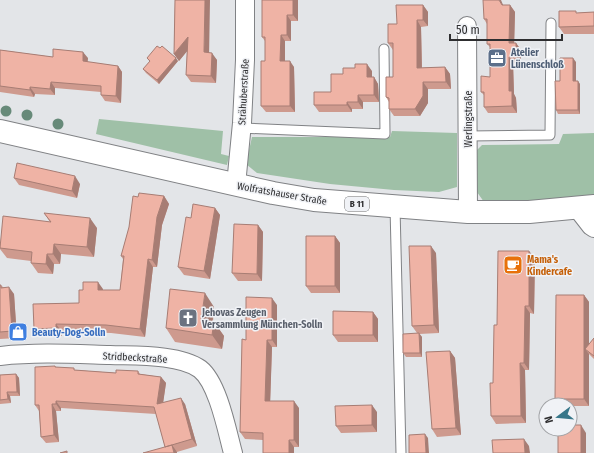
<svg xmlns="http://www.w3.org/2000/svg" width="594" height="453" font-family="'Fira Sans Condensed',sans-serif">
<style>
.green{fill:#9fc0a7}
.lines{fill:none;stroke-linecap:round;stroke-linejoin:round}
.lane-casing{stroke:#808285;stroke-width:11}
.street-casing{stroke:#808285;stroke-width:20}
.primary-casing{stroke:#808285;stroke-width:24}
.lane{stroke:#fff;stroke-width:9}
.street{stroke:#fff;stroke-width:18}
.primary{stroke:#fff;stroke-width:22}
.tree{fill:#678a79}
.wall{fill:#ce9a8e}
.shaded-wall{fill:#a77d74}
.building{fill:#efb3a5;stroke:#a77d74}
.labels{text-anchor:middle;stroke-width:3;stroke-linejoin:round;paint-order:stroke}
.shield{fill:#f0f2f6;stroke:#68696b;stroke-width:1}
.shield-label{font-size:9px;font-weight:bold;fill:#2e2e30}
.service-label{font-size:10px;font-weight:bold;fill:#4e5e75;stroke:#f0f2f6;text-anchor:start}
.street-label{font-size:10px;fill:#2e2e30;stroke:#f0f2f6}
.food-label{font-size:10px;font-weight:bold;fill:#c56008;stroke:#f0f2f6;text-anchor:start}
.worship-label{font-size:10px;font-weight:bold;fill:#5b616d;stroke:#f0f2f6;text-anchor:start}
.shop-label{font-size:10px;font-weight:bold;fill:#366cbe;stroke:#f0f2f6;text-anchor:start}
</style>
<rect width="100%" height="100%" fill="#e3e5e8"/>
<!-- green -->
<path class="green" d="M99 119 223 131 221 154 229 156 227 165 96 134Z
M392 131 457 133V187L439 192 394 190 330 184 257 173 246 164 252 137H390Z
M594 133V197L555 202H484L477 192V150L482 145 559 144 563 134Z"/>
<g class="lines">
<!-- lane casing -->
<g class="lane-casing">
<path id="lane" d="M241 128 385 134 384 49
M469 136 550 135 551 23
M395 207 401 453"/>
</g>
<!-- street casing -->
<g class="street-casing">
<path id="street" d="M467 26 468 212
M236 185 242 123 245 60V0
M577 208 591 226 594 228
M0 356C37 352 73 354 110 355 135 356 179 354 200 369 218 383 227 431 233 453"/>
</g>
<!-- primary casing -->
<g class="primary-casing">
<path id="primary" d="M0 131 273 193 314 200 353 203 468 212H529L594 206"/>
</g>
<!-- lane -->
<use href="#lane" class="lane"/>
<!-- street -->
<use href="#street" class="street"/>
<!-- primary -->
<use href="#primary" class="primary"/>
</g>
<!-- trees -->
<g class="tree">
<circle cx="6" cy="111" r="5.5"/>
<circle cx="27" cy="115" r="5.5"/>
<circle cx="58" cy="124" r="5.5"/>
</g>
<!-- wall -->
<path class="wall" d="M175 0 209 53 217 60 216 83 191 82 186 75 187 51 179 61 174 54Z
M262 0H298V21H291V41H285V61L294 67 295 112H266L261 106 265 61V41L262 37Z
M423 5 428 12V26L421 27 422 68 445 67 450 74 451 89H428V103L420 116H394L389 109V102L386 97 393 77V50L388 43 397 24Z
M503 5H510L515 12 514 43H516L521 50V63H513L514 94 516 98 517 113H488L484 107V95L481 92 490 77V47L487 44V24L484 19Z
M594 12V34H564L559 27 577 13Z
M0 50 53 57 88 58 87 62 118 66 122 72 121 103 105 101 101 95V92L55 88V95L35 94 34 97 0 92Z
M147 58 178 61 159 84 146 73 143 69 150 62Z
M576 62V81L580 84V114H558L556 110 560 81Z
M372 71V77H374L378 84 379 102H363V109H352V112H319L314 105 331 92 343 74Z
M14 178 80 184 77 198 19 185Z
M164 196 169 204 162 225 157 267H153L145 337 111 333 62 332V336H39L34 329 79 303 103 289V290H120L123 259 121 256 138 197Z
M215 208 220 215 210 279 184 275 178 267 191 218Z
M44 213 97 228 94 257 61 254 60 264H54L53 274 38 273 31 263V261L7 258 0 249V244L50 222Z
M258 225 263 232 262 281H238L232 273Z
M335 236 340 243V293H311L306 286Z
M436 253 439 333 419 334 422 337V357H406L403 353 417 333 412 326Z
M535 258 534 314 530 313 529 370H525L526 423 496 424 491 416 497 325Z
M0 285 14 294 17 338 0 339Z
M584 295 589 302V344L594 338V359L589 354V406H570V405H560L555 399Z
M277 305V347H272L270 401 299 408V447H294L263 440 245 439 240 432 246 340Z
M214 307 213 322H214L224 336 222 349 175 342 166 328Z
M373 312 378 319V342H338L333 335Z
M450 351 455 358 461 435 437 437 432 429Z
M55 366 56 367 75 370 116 373 138 371 140 374 161 377 166 383 163 402 185 404 197 446 177 452 165 447 156 414 61 408V411H56L59 442 46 443 41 437 39 411 35 405Z
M16 374 19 378 20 396H10L11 403 0 404V375Z
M377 412V432L341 433 336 426Z"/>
<!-- shaded-wall -->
<path class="shaded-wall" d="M205 0H210L209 59 204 52Z
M293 0H298V21L293 15Z
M499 0H501L506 12 502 5Z
M423 5 428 12V26L423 20Z
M510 5 515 12 514 50 509 43Z
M287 15 291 21V41L287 35Z
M417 20 421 27 422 75 417 68Z
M281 35 285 41V67L280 61Z
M188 37 193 44 179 61 174 54Z
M516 43 521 50V63L516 56Z
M83 52 88 58 87 68 83 61Z
M212 53 217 60 216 83 211 76Z
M509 57 513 63 514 94 516 98 517 113 512 106 509 91Z
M176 58 178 61 159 84 157 80Z
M573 58 576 62V84L573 81Z
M290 61 294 67 295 112 290 106Z
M367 64 372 71V84L367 77Z
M118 66 122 72 121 103 116 96Z
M445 67 450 74 451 89 446 82Z
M374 77 378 84 379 102 374 95Z
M578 81 580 84V114L578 110Z
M51 82 55 88V95L50 89Z
M423 82 428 89V103L420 116 415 109Z
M30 87 35 94 34 97 30 90Z
M358 95 363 102V109L358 102Z
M347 102 352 109V112L347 105Z
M75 176 80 184 77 198 72 191Z
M164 196 169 204 162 225 157 267 152 260 157 217Z
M215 208 220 215 210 279 204 271Z
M90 218 97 228 94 257 87 247Z
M258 225 263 232 262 281 257 274Z
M335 236 340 243V293L335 286Z
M54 244 61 254 60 264 53 254Z
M431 246 436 253 439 333 434 325Z
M529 251 535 258 534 314 529 306Z
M47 254 54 264 53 274 46 264Z
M148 259 153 267 145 337 140 329Z
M98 282 103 289V298L98 290Z
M9 287 14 294 17 338 12 331Z
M205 293 214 307 211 334 201 320Z
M584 295 589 302V352L585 349 589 354V406L584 399Z
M272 298 277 305V347L272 340Z
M525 306 530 313 529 370 524 363Z
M373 312 378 319V342L373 335Z
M214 322 224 336 222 349 212 335Z
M56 324 62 332V336L56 328Z
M419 333 422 337V357L420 353Z
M267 340 272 347 270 408 265 401Z
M450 351 455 358 461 435 456 428Z
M520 363 525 370 526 423 521 416Z
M16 374 19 378 20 396 17 392Z
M161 377 166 383 162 411 157 404Z
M7 392 10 396 11 403 8 399Z
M181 398 185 404 197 446 192 439Z
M56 401 61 408V411L56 404Z
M294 401 299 408V447L294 440Z
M52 404 56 411 59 442 54 435Z
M372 405 377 412V432L372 425Z
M581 425 586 433V453H581Z
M425 434 428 438 429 453H426Z
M524 439 529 446 530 453H525Z
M289 440 294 447V453H289Z
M172 445 177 452V453H174Z"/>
<!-- building -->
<path class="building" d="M175 0H205L204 52 212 53 211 76 186 75 188 37 174 54Z
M262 0H293V15H287V35H281L280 61H290V106H261V61H265V37H262Z
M483 0H499L502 5H510L509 43H516V56L509 57V91H512V106L484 107V92H481V76L490 77V44H487V19H484Z
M396 5H423V20H417V68L445 67 446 82H423V96L415 109H389V98L386 97V77H393V43H388V24H397Z
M559 11H576V13L594 12V26L559 27Z
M157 46 160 48 162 46 176 58 157 80 143 69 150 61 147 58Z
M53 49 83 52V61L118 66 116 96 101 95V86L51 82 50 89 30 87V90L0 86V50L53 57Z
M560 58H573V81H578V110H556L555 81H560Z
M355 64H367V77H374V95H358V102H347V105H314V92H331V74H343V68H355Z
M17 163 75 176 72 191 14 178Z
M139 193 164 196 157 217 152 260 148 259 140 329 106 325 56 324V328L34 329 33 304 79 303V290H83V282H98V290H120L124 256H121L129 227 133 196 138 197Z
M193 204 215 208 204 271 178 267 186 217 191 218Z
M44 213 90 218 87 247 54 244 53 254H47L46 264 31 263 32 252 0 248 3 216 51 222Z
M234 224 258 225 257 274 232 273Z
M306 236H335V286H306Z
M409 246H431L434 325 412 326Z
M498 251H529V306H525L524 363H520L521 416H491L490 383H493L494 325H497Z
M0 285H1V288L9 287 12 331 0 332Z
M170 289 205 293 201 320 214 322 212 335 166 328Z
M556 295H584V399H555Z
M246 297 272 298V340H267L265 401H294V440H289V453H263V433L240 432 242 339 246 340Z
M333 311 373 312V335H333Z
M419 333 420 353H403V334Z
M594 338V356L585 349Z
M450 351 456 428 432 429 426 352Z
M55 366V367L74 368V370L116 373V370L138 371V374L161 377 157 404 181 398 192 439 165 447 154 407 56 401V404H52L54 435 41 437 39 405H35V367Z
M16 374 17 392H7L8 399 0 400V375Z
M372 405V425L336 426 335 406Z
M570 425H581V453H558V429H570Z
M425 434 426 453H409V435Z
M524 439 525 453H493L492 440Z
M172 445 174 453H143Z
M67 451V453H60Z"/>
<!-- icons -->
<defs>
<g id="office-square" transform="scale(1)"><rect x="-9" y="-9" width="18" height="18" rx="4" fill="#5c6f8a" stroke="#f0f2f6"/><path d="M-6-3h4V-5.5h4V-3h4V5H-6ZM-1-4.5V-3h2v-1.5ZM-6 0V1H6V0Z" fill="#fff"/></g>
<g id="cafe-square" transform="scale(1)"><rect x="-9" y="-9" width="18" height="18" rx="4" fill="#e8710a" stroke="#f0f2f6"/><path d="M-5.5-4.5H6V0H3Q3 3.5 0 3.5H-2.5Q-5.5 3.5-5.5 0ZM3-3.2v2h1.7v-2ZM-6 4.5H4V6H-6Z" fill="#fff"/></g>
<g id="church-square" transform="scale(1)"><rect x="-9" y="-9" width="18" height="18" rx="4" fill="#6b7280" stroke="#f0f2f6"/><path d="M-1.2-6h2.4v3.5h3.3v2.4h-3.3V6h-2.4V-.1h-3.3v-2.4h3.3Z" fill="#fff"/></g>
<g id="shop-square" transform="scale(1)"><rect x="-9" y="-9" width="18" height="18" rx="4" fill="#3f7fe0" stroke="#f0f2f6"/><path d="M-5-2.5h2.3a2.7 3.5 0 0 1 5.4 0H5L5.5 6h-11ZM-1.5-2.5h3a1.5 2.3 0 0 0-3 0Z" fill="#fff"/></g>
</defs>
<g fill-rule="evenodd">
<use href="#office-square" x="497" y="58"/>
<use href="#cafe-square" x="513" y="265"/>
<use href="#church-square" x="188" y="318"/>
<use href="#shop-square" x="18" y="332"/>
</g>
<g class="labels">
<!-- shield labels -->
<rect class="shield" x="345" y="197" width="24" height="14" rx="3"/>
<g class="shield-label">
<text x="357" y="207">B 11</text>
</g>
<!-- service labels -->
<g class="service-label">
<text x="511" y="56">Atelier<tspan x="511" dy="12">Lünenschloß</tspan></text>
</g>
<!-- street labels -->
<g class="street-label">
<text transform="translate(243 92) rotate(-87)" y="4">Strähuberstraße</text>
<text transform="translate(468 119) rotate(-90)" y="4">Werlingstraße</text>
<text transform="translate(282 193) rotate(10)" y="4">Wolfratshauser Straße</text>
<text transform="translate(135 357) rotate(3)" y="4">Stridbeckstraße</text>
</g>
<!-- food labels -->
<g class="food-label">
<text x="527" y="263">Mama's<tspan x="527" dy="12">Kindercafe</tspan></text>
</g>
<!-- worship labels -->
<g class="worship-label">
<text x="202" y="316">Jehovas Zeugen<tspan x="202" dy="12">Versammlung München-Solln</tspan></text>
</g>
<!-- shop labels -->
<g class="shop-label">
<text x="32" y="336">Beauty-Dog-Solln</text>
</g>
</g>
<!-- north arrow -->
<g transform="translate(558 417) rotate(254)"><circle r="19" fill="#f0f2f6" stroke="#a2a4a7"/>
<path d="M0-3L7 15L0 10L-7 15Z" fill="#37778a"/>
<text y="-6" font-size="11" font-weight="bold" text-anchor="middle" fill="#2e2e30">N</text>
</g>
<!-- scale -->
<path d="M450 34v6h112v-6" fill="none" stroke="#2e2e30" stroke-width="2"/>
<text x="456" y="34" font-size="12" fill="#2e2e30" stroke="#f0f2f6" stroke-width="3" paint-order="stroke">50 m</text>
</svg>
